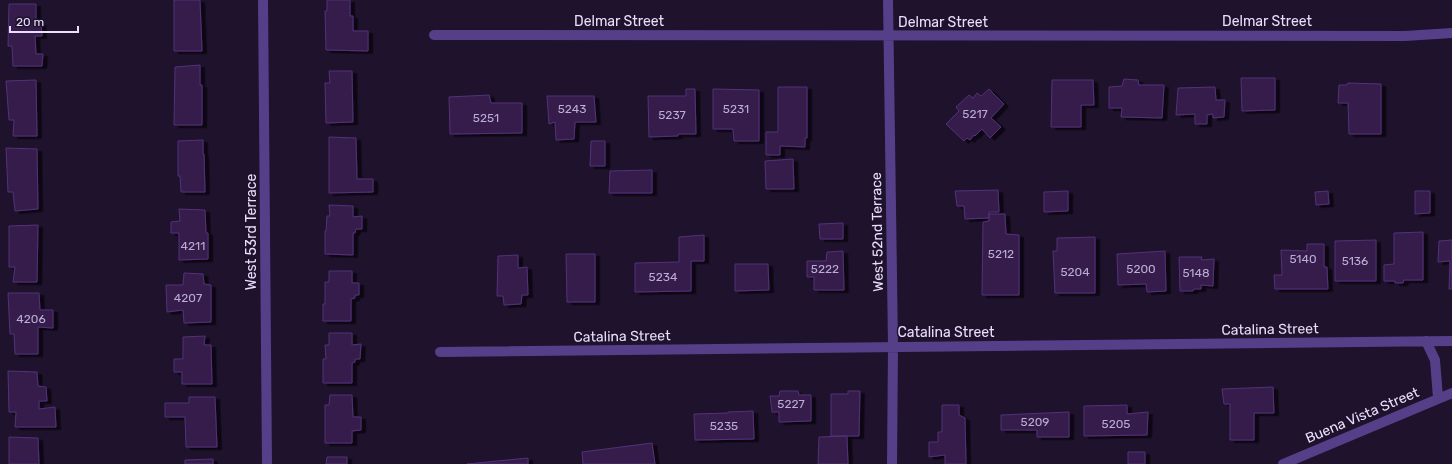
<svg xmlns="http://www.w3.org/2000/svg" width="1452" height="464" font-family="Rubik,sans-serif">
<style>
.building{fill:#341f4c;stroke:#533178;filter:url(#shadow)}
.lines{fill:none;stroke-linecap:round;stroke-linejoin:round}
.minor{stroke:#563f89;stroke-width:10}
.labels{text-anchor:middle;stroke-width:3;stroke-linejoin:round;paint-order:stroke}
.number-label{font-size:12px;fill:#bcaed2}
.street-label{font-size:14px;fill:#eadefe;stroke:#1e122c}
</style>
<defs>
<filter id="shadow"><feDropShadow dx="4.5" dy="2.5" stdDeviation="0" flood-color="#0009"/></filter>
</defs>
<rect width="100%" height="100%" fill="#1e122c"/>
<!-- building -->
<path class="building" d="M174 0H200L202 51H174Z
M327 0H350V16H353V31H368V51L326 50 325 11H327Z
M9 4H36V22H41L42 36H35L36 54H43L42 66H13L12 46H8Z
M200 65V85H202V125H174L175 67Z
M329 71H352L353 122 326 123 325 83H330Z
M1241 78H1275V110L1242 111Z
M1124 79 1138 80 1139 85H1164L1162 118 1121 117 1122 108H1109V87L1122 86Z
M36 80 37 136H13L14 120H9L6 81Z
M1052 80H1093L1094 105H1081V127H1051Z
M1348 83 1381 84V134H1349L1348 103H1338L1339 85H1347Z
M778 87H807V138H805V147L780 146V155H766V132H778Z
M1215 87 1216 100H1225L1224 117 1213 118V114L1207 115V124H1195V114L1176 115 1178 88Z
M686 89H695L696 134H678V136L649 137 648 96H686Z
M713 89 759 90V141H734L733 129H713Z
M989 89 1004 104 991 118 1001 127 990 138 982 129 975 136 974 135 970 140 967 138 964 141 946 124 959 111 956 107 969 95 973 98 977 93 981 96Z
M489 95 491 103H522V133L450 134 449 97Z
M547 96H594L596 122H575L574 139 556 140 555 122 549 124Z
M329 137 356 138 357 179H373V192L329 193Z
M203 140V154H204L205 192H181L180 176H178V141Z
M591 141H605V166H590Z
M6 148 37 149 38 209 15 211 13 192H8Z
M793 159 794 189H766L765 161Z
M652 170V193H609L610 171Z
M998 190 999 212H989V218L965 219 964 206H957L955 191Z
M1068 191V211L1044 212V192Z
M1328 191 1329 204 1316 205 1315 192Z
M1415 191H1430V213L1415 214Z
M329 205 353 206V217L362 216V229H356L355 233H353V255L325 254V231H326L327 216H330Z
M179 209 205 210 206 233H208V259L179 260V233H171V222L180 221Z
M989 214H1005L1006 234 1019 235V295H982L983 222 989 221Z
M843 223V239H820L819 224Z
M38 225 37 282H13L15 267H9V226Z
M1423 232V280H1404L1403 283H1395V281H1384V265L1394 264V233Z
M704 235V261H691V291L635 292V263L679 262V237Z
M1095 237V293H1055L1053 251H1057V238Z
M1376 240V281H1335V241Z
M1452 240V289H1449L1450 261 1438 262 1439 241Z
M1307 244H1324V267H1327L1328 289H1275L1274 275H1282L1281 250 1307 251Z
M843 251 844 290H814V277H807V261H826L827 252Z
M1165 251 1166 291 1147 292 1146 284 1118 285 1117 254Z
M566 254H595V302H567Z
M518 255V268L527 267 528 295H522L521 304 504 305 503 296H497L498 256Z
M1179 257H1202L1201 260 1214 259 1213 286 1201 285V289H1194L1193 291H1180Z
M735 264H768L769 290 735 291Z
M329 271H352V283H359V295H355V298L351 299V321H323V304H325V282H329Z
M184 273 203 274 204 284 211 285V322L184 323 183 310 167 312 166 285H183Z
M8 293H39L40 310H53V328L38 327V354H15L14 334H10Z
M329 333H352V345L361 344 360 359H355V362L352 363V383H323V359H326L325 345H329Z
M205 336 204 345H211L212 384H182V372H174V359H183V337Z
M8 371 37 372 38 386 46 387 47 401H39V409L55 407 56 427H15L16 412H9Z
M1273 387 1274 413H1254V440H1230V404H1224L1222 389Z
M780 391H798L799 395H811V421L779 422V412H772L770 396H779Z
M848 391H860L859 436H831V394H848Z
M330 395H352L353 417H361V430L352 431V443H325V405H329Z
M189 397H215L217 447H186L185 417H165V403H189Z
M942 405H959V415L965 418 966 464H945V455L929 457V442H938V432H942Z
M1127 405V414L1148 412 1147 435 1084 436V406Z
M753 411 754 439 695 440 694 414 728 413V412Z
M1069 412V437H1037V430H1001V415Z
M847 436 848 464H818L819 437Z
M9 437 38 438 39 464H9Z
M652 443 655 464H583L582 452Z
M1128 452H1145V464H1128Z
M327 457H347V464H326Z
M528 458V464H467Z
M213 459V464H185V460Z"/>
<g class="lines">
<!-- minor -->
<path class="minor" d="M263 0 267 464
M888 0 893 346 892 464
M434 35 1405 36 1452 33
M1426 341 1435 360 1438 398
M440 352 1452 341
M1283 464 1452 393"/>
</g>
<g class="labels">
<!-- number labels -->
<g class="number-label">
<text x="572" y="113">5243</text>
<text x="736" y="113">5231</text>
<text x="975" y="118">5217</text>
<text x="672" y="119">5237</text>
<text x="486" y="122">5251</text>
<text x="193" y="250">4211</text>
<text x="1001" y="258">5212</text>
<text x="1303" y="263">5140</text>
<text x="1355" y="265">5136</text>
<text x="825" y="273">5222</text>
<text x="1141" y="273">5200</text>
<text x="1075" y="276">5204</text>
<text x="1196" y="277">5148</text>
<text x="663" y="281">5234</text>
<text x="188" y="302">4207</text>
<text x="31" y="323">4206</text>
<text x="791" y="408">5227</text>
<text x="1035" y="426">5209</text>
<text x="1116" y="428">5205</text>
<text x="724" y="430">5235</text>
</g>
<!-- street labels -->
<g class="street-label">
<text x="619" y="26">Delmar Street</text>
<text x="1267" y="26">Delmar Street</text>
<text x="943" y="27">Delmar Street</text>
<text transform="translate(251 232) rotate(-90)" y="5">West 53rd Terrace</text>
<text transform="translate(877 232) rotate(-91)" y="5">West 52nd Terrace</text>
<text transform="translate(1270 329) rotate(-1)" y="5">Catalina Street</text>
<text x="946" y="337">Catalina Street</text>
<text transform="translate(622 336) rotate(-1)" y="5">Catalina Street</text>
<text transform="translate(1362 415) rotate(-23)" y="5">Buena Vista Street</text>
</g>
</g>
<!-- scale -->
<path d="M10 26v6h68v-6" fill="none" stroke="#eadefe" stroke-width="2"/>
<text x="16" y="26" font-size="12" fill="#eadefe" stroke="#1e122c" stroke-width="3" paint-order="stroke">20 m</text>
</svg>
